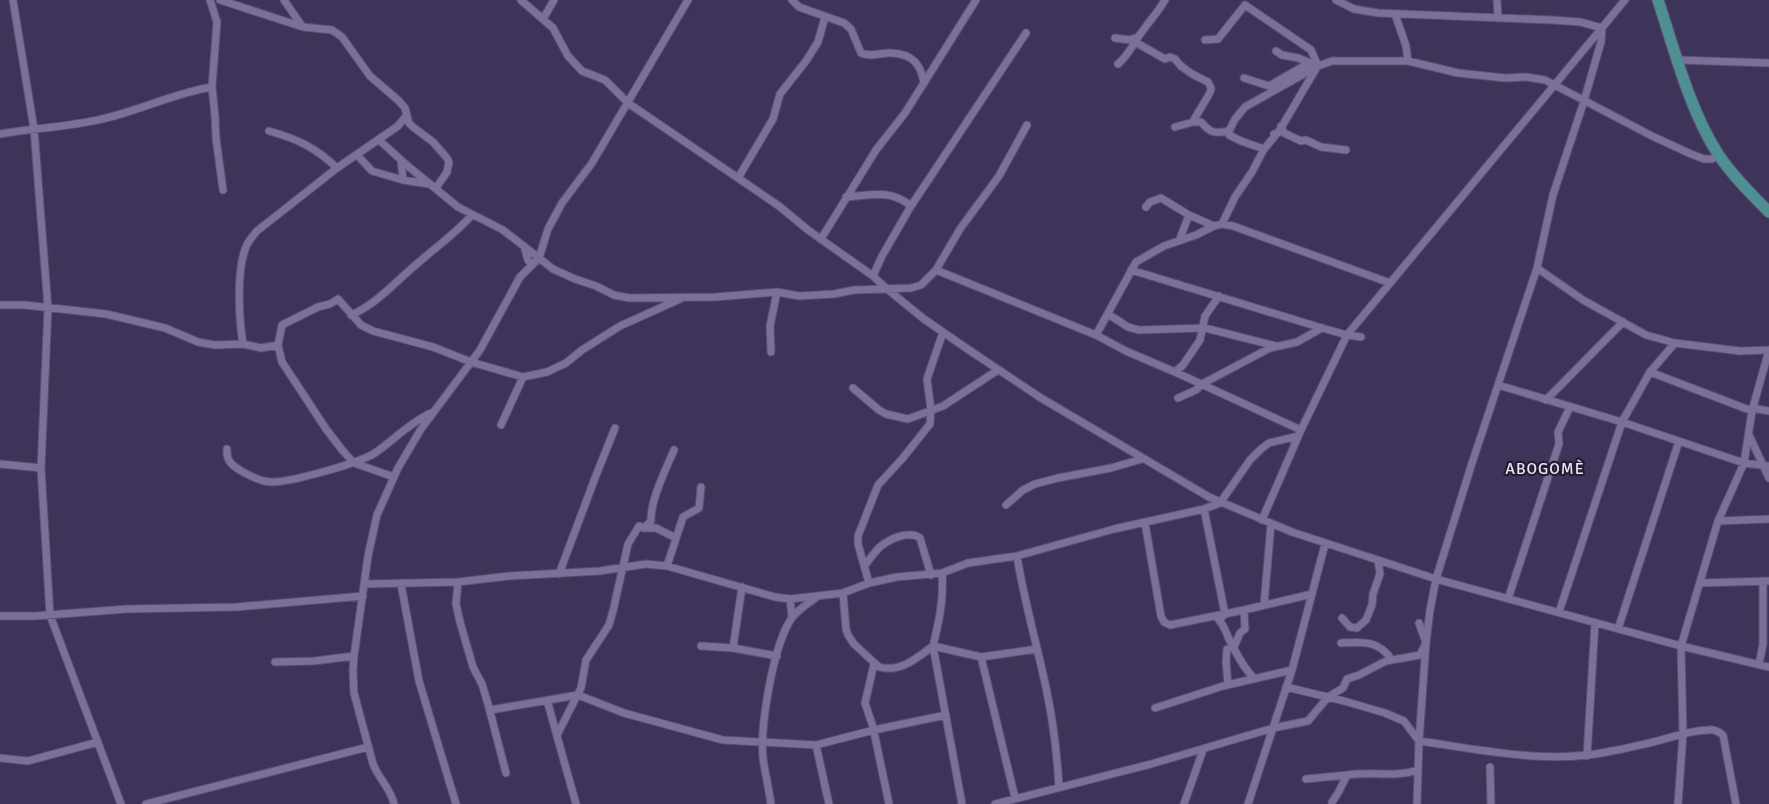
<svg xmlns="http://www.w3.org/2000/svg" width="1769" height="804" font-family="Signika,sans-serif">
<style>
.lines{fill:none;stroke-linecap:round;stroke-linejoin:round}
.minor-casing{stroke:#59506f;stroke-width:9}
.primary-casing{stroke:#59506f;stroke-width:13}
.minor{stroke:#7a7099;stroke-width:7}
.primary{stroke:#4d8f92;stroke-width:11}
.labels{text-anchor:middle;stroke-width:4.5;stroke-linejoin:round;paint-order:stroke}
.quarter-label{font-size:16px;letter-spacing:1px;fill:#ebe6fd;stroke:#241f30}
</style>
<rect width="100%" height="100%" fill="#3e3459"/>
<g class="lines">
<!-- minor casing -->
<g class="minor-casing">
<path id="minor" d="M13 0 34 129 48 308 41 468 50 615 121 804
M210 0 217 22 212 87 215 116 216 138 223 190
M220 0 303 27 332 30 342 37 370 76 399 101 405 108 409 123 413 127 433 142 447 158 449 162 447 172 436 188
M284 0 302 26
M521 0 553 28 568 56 582 71 605 80 628 103 779 206 808 230 873 276 887 289 924 319 966 348 1041 398 1209 497 1292 532 1436 579 1681 646 1769 667
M792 0 799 7 844 23 851 29 861 53C873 58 880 52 892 53 913 54 921 65 924 83
M1336 0 1354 9 1378 13 1552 20 1580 22 1602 28 1601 42 1584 101 1553 195 1537 268 1472 463 1436 579 1430 610 1426 643 1419 741 1417 804
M1497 0 1498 17
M1395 14 1406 46 1408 61
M543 19 554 0
M1115 38 1130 40 1138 37
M1205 40 1218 39 1245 5 1311 50 1318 66 1298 58 1282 55 1276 51
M1135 42 1165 59 1170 57 1175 59 1181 66 1192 74 1208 82C1209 84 1211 87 1211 89 1211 94 1196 114 1193 122H1201C1210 133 1215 134 1229 131
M1678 60 1769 63
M1118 64C1130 54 1135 40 1144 29 1152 18 1158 12 1165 0
M1244 78 1269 86 1309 63
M1281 126 1284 133 1301 141 1306 140 1321 147 1346 150
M1175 127 1193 122
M269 131C298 139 316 148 337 168
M1229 131 1235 119 1245 107 1318 66 1332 61H1408L1458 73 1505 78 1526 77 1545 80 1652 136 1691 154 1704 159H1712L1719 155
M0 134C34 128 69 127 102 119 139 111 174 93 212 87
M379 140 409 167 458 207 503 230 553 269 575 279 596 286 614 295 629 298 716 297 777 292 799 296 834 294 854 290 911 288 921 285 936 270 960 229 999 176 1027 125
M1264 149 1275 136 1274 134 1278 133 1317 67
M357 155 372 171 403 180 429 184
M401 160 403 180
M738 178 773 119 780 94 806 61 818 42 825 17
M846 197C872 195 890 189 911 206
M1146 207 1150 202 1161 198 1189 215
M1222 224 1235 197 1252 172 1264 149 1241 141 1229 135V131
M821 239 876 150 905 113 976 0
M1179 241 1189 215 1214 226
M524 246 528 260 532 265
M1537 268 1583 300 1646 335 1675 343 1740 351 1769 350
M936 270 1096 335 1126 351 1175 372 1301 430
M1131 270 1322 328 1347 335 1361 337
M873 276 882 256 911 206 1026 33
M0 305H25L106 314 165 328 198 342 215 345 243 344 261 348 278 345 282 362 326 429 343 451 354 463 394 477
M1108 314 1128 327 1139 330 1205 328 1276 346
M351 315C377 304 396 281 418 263 436 247 456 233 472 215
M1096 335 1136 262 1164 246 1196 235 1214 226 1222 224 1233 226 1390 283
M243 344C239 319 236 271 246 247 248 241 253 236 257 231L337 168 398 126 406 116
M278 345 282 325 318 307 330 304 338 299 361 325 373 331 433 347 471 362 523 377 547 372 566 363 582 350 620 326 680 299
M771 352 770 326 777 292
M1175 372 1183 365 1200 340 1205 316 1219 296
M1650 372 1752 411
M1498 385 1622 422 1744 463 1769 466
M853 388 879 410 886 414 908 419 943 406 998 370
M1178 398 1196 390 1202 384 1270 348 1297 342 1322 328
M1546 400 1623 322
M1753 408 1769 411
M501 425 523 377
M1749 435 1769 478
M227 449C226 462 233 466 243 472 252 477 262 482 272 482 291 482 360 463 375 453 394 440 409 423 431 413
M0 464 41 468
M1006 505 1023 490 1035 484 1058 478 1111 468 1142 459
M1204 509 1225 614
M1262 520 1301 430 1347 335 1625 0
M1718 521 1769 519
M1145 523 1161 616 1164 622 1170 625 1244 610 1312 594
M644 528 651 521C650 501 666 469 674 450
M1017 556C1024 601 1037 644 1046 688 1053 720 1057 753 1059 787
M865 565C870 559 875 551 881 546 890 539 909 530 920 538L931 575
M667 566 683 517 699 508 701 487
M559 574 595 478 615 428
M458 582 456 604 460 622 473 667 482 684 488 704 506 773
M869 583 858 544V536L878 485 902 459 930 424 931 410 927 379 943 332
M1700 583 1769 581
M364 584 458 582 509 576 600 571 646 564 667 566 775 597 790 599 843 593 869 583 897 577 942 573 968 563 1017 556 1114 529 1204 509 1220 503 1250 460 1261 449 1269 443 1298 436
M401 584 419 681 456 804
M843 593 846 629 848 635 854 644 879 667C900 673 917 658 933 646 939 622 944 599 942 573
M790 599 792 617
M1508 599 1559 444 1558 432 1570 407
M1264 605 1271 524
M1559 612 1622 422 1650 372 1675 343
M1225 614 1219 620C1225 627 1226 633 1230 641 1237 654 1243 668 1254 678
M0 616H35L127 609 237 607 363 596
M1342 618 1350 627 1357 628 1366 620 1372 605 1373 594 1380 574 1378 560
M1618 629 1679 441
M1341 643C1364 642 1378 640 1392 660
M701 646 733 648 777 656
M733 648 742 587
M981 657 1015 798
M275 662 314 661 354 656
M874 664 865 703 873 727 889 804
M1759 665 1763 644V581
M1228 684 1226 662 1227 649 1234 647 1240 633 1245 629 1244 610
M1286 687 1344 701 1385 713 1404 721 1419 741C1483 750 1548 765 1612 751 1629 748 1645 744 1661 740 1676 736 1693 730 1709 730 1714 729 1719 732 1723 735L1736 804
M547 700 576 804
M1155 708 1223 686 1292 670
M490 710 578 695 624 713 723 740 816 745 874 730 946 715
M557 735 581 688 586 660 609 625 613 611 628 544 639 526 644 528H656L676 538
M816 745 829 804
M1587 756 1595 623
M0 758 28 761 98 742
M1490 767 1491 804
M1306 779 1347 775
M1332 802 1338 793 1347 775C1371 771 1395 778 1418 770
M146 804 368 747
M394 804C391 789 379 779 373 764L354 693 353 671 354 656 368 556 377 515 398 468 421 429 480 350 520 277 539 258 548 229 562 203 592 163 688 0
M771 804C769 789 765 773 763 758 760 725 773 647 791 619 797 610 809 603 817 597
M962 804 933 646 981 657 1037 649
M995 804 1151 764 1273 728 1308 721 1328 697 1343 688 1347 679 1359 675 1386 661 1420 655 1426 643 1419 623
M1184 804 1203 750
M1248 804 1292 670 1325 544
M1678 804 1683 734 1681 646 1718 521 1744 463 1752 411 1769 350"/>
</g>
<!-- primary casing -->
<g class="primary-casing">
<path id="primary" d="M1658 0C1674 49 1690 111 1718 154 1732 175 1751 194 1769 212"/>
</g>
<!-- minor -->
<use href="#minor" class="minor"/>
<!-- primary -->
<use href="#primary" class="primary"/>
</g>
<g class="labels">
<!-- quarter labels -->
<g class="quarter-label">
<text x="1545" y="474">ABOGOMÈ</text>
</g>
</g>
</svg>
